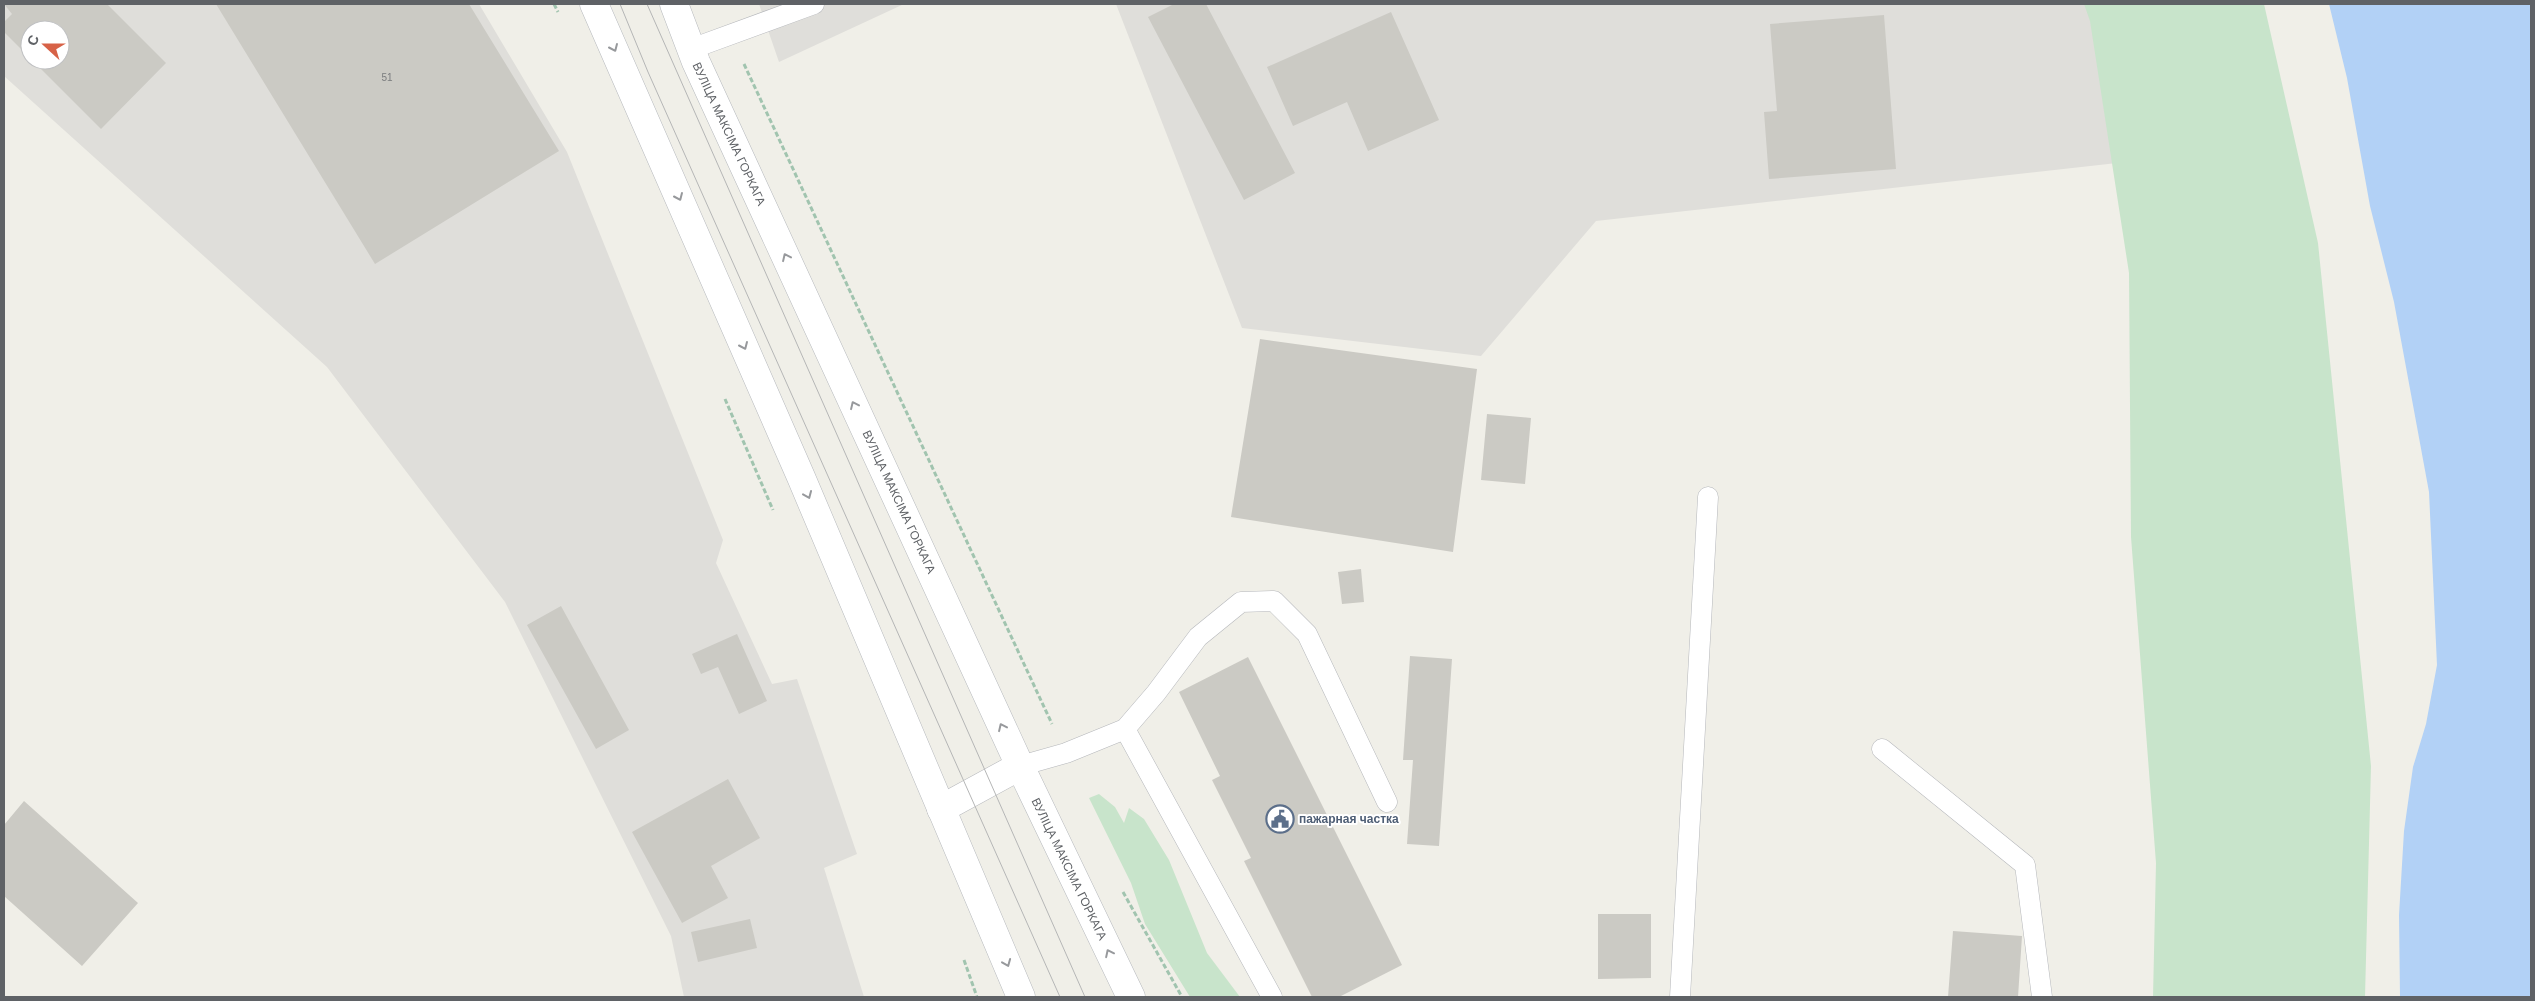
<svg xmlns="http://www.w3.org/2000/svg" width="2535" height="1001" font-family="Helvetica,sans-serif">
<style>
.industrial{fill:#dfdeda;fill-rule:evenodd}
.green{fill:#c8e4cb}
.water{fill:#b2d1f6}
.building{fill:#cbcac4}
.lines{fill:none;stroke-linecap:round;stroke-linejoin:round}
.service-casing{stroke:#b5b7bb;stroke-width:21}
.minor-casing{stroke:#b5b7bb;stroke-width:29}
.secondary-casing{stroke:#b6b9bd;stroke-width:29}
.path{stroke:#a1c4af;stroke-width:3;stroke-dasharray:5 2.5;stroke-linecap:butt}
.service{stroke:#fff;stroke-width:20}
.minor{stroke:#fff;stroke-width:28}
.secondary{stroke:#fff;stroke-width:28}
.tram{stroke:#b5b6b6;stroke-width:1}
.oneway{stroke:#97999c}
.labels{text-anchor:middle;stroke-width:4;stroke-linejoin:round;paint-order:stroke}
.number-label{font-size:10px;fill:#7a7c7e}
.street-label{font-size:12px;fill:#5f6266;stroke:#fff}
.service-label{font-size:12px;font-weight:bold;fill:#4e5e75;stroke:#fff;text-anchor:start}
</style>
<rect width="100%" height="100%" fill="#f0efe8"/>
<!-- industrial -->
<path class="industrial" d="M4 4H479L567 152 723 540 716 563 772 684 797 679 857 854 824 868 864 997H684L671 936 505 602 327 367 4 76ZM30 30H60V60H30Z
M759 4H904L779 62Z
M1116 4H2089L2126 162 1596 221 1481 356 1242 328Z"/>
<!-- green -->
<path class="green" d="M2084 4H2264L2318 243 2371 766 2365 997H2153L2156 863 2131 537 2129 273 2090 21Z
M1099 794 1115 807 1124 823 1129 808 1144 819 1169 860 1207 953 1240 997H1190L1145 924 1131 883 1089 798Z"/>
<!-- water -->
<path class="water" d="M2329 4H2531V997H2400L2399 915 2404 831 2413 767 2426 724 2437 665 2429 492 2394 302 2370 206 2347 78Z"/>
<!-- building -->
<path class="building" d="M4 4H107L166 63 101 129 32 60H60V30H30V58L4 32V22L12 14Z
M216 4H469L559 151 375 264Z
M1174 4H1206L1295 173 1244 200 1148 17Z
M1391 12 1439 120 1368 151 1347 102 1293 126 1267 67Z
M1884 15 1896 169 1769 179 1764 112 1777 111 1770 24Z
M1260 339 1477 369 1453 552 1231 517Z
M1487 414 1531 418 1525 484 1481 480Z
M1361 569 1364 602 1342 604 1338 572Z
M561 606 629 730 596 749 527 625Z
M737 634 767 701 739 714 718 667 701 674 692 654Z
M1410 656 1452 659 1439 846 1407 844 1413 760H1403Z
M1248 657 1402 965 1339 997H1312L1244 861 1251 858 1212 780 1220 776 1179 692Z
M728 779 760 838 711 866 728 898 682 923 632 832Z
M24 801 138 903 82 966 4 896V825Z
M1598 914H1651V978L1598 979Z
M750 919 757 948 698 962 691 932Z
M1953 931 2022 936 2018 997H1948Z"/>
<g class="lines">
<!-- service casing -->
<g class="service-casing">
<path id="service" d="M691 49 814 4
M1125 729 1156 693 1198 637 1241 602 1274 601 1307 634 1387 802
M1882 749 2025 865 2042 997
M1020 766 1066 753 1125 729 1272 997
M1680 997 1708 497"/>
</g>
<!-- minor casing -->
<g class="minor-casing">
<path id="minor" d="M941 809 1020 766"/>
</g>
<!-- secondary casing -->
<g class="secondary-casing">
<path id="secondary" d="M594 4 801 477 1021 997
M674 4 696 62 1020 766 1131 997"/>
</g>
<!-- path -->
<path class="path" d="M554 4 558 12
M744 64 1052 724
M725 399 773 510
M1123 892 1182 997
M964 960 977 997"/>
<!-- service -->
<use href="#service" class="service"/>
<!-- minor -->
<use href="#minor" class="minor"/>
<!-- secondary -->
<use href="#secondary" class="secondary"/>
<!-- tram -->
<path class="tram" d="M620 4 648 72 1060 997
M647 4 1085 997"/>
</g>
<!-- one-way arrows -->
<defs><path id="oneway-chevron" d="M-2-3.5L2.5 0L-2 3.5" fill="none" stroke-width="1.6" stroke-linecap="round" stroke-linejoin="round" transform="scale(1.25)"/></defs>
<g class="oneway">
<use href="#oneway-chevron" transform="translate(614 48) rotate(66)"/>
<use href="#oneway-chevron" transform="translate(679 197) rotate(66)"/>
<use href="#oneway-chevron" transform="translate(786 257) rotate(-115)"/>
<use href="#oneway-chevron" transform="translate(744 346) rotate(66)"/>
<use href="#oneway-chevron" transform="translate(854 405) rotate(-115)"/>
<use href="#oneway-chevron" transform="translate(808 495) rotate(67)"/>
<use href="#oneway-chevron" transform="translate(1002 727) rotate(-115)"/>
<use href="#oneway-chevron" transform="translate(1109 953) rotate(-116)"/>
<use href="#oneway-chevron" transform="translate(1007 963) rotate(68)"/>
</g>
<!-- icons -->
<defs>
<g id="civic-ring" transform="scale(1.4375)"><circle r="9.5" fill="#fff" stroke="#5c6f8a" stroke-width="1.5"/><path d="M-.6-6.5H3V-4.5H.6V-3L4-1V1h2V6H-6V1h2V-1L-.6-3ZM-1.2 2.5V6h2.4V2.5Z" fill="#5c6f8a"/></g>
</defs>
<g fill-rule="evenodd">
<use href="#civic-ring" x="1280" y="819"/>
</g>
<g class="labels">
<!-- number labels -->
<g class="number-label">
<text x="387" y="81">51</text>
</g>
<!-- street labels -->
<g class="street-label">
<text transform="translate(729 134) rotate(65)" y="4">ВУЛІЦА МАКСІМА ГОРКАГА</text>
<text transform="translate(899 502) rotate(65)" y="4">ВУЛІЦА МАКСІМА ГОРКАГА</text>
<text transform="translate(1069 869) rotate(64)" y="4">ВУЛІЦА МАКСІМА ГОРКАГА</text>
</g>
<!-- service labels -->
<g class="service-label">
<text x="1299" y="823">пажарная частка</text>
</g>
</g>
<!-- border -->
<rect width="2535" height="1001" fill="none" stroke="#5f6266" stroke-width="10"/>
<!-- north arrow -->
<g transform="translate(45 45) rotate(291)"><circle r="24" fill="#ffffff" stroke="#bfc0c2"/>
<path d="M0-4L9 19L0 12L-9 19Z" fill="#d76247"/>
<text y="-8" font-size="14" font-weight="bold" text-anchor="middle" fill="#5f6266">С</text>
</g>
</svg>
